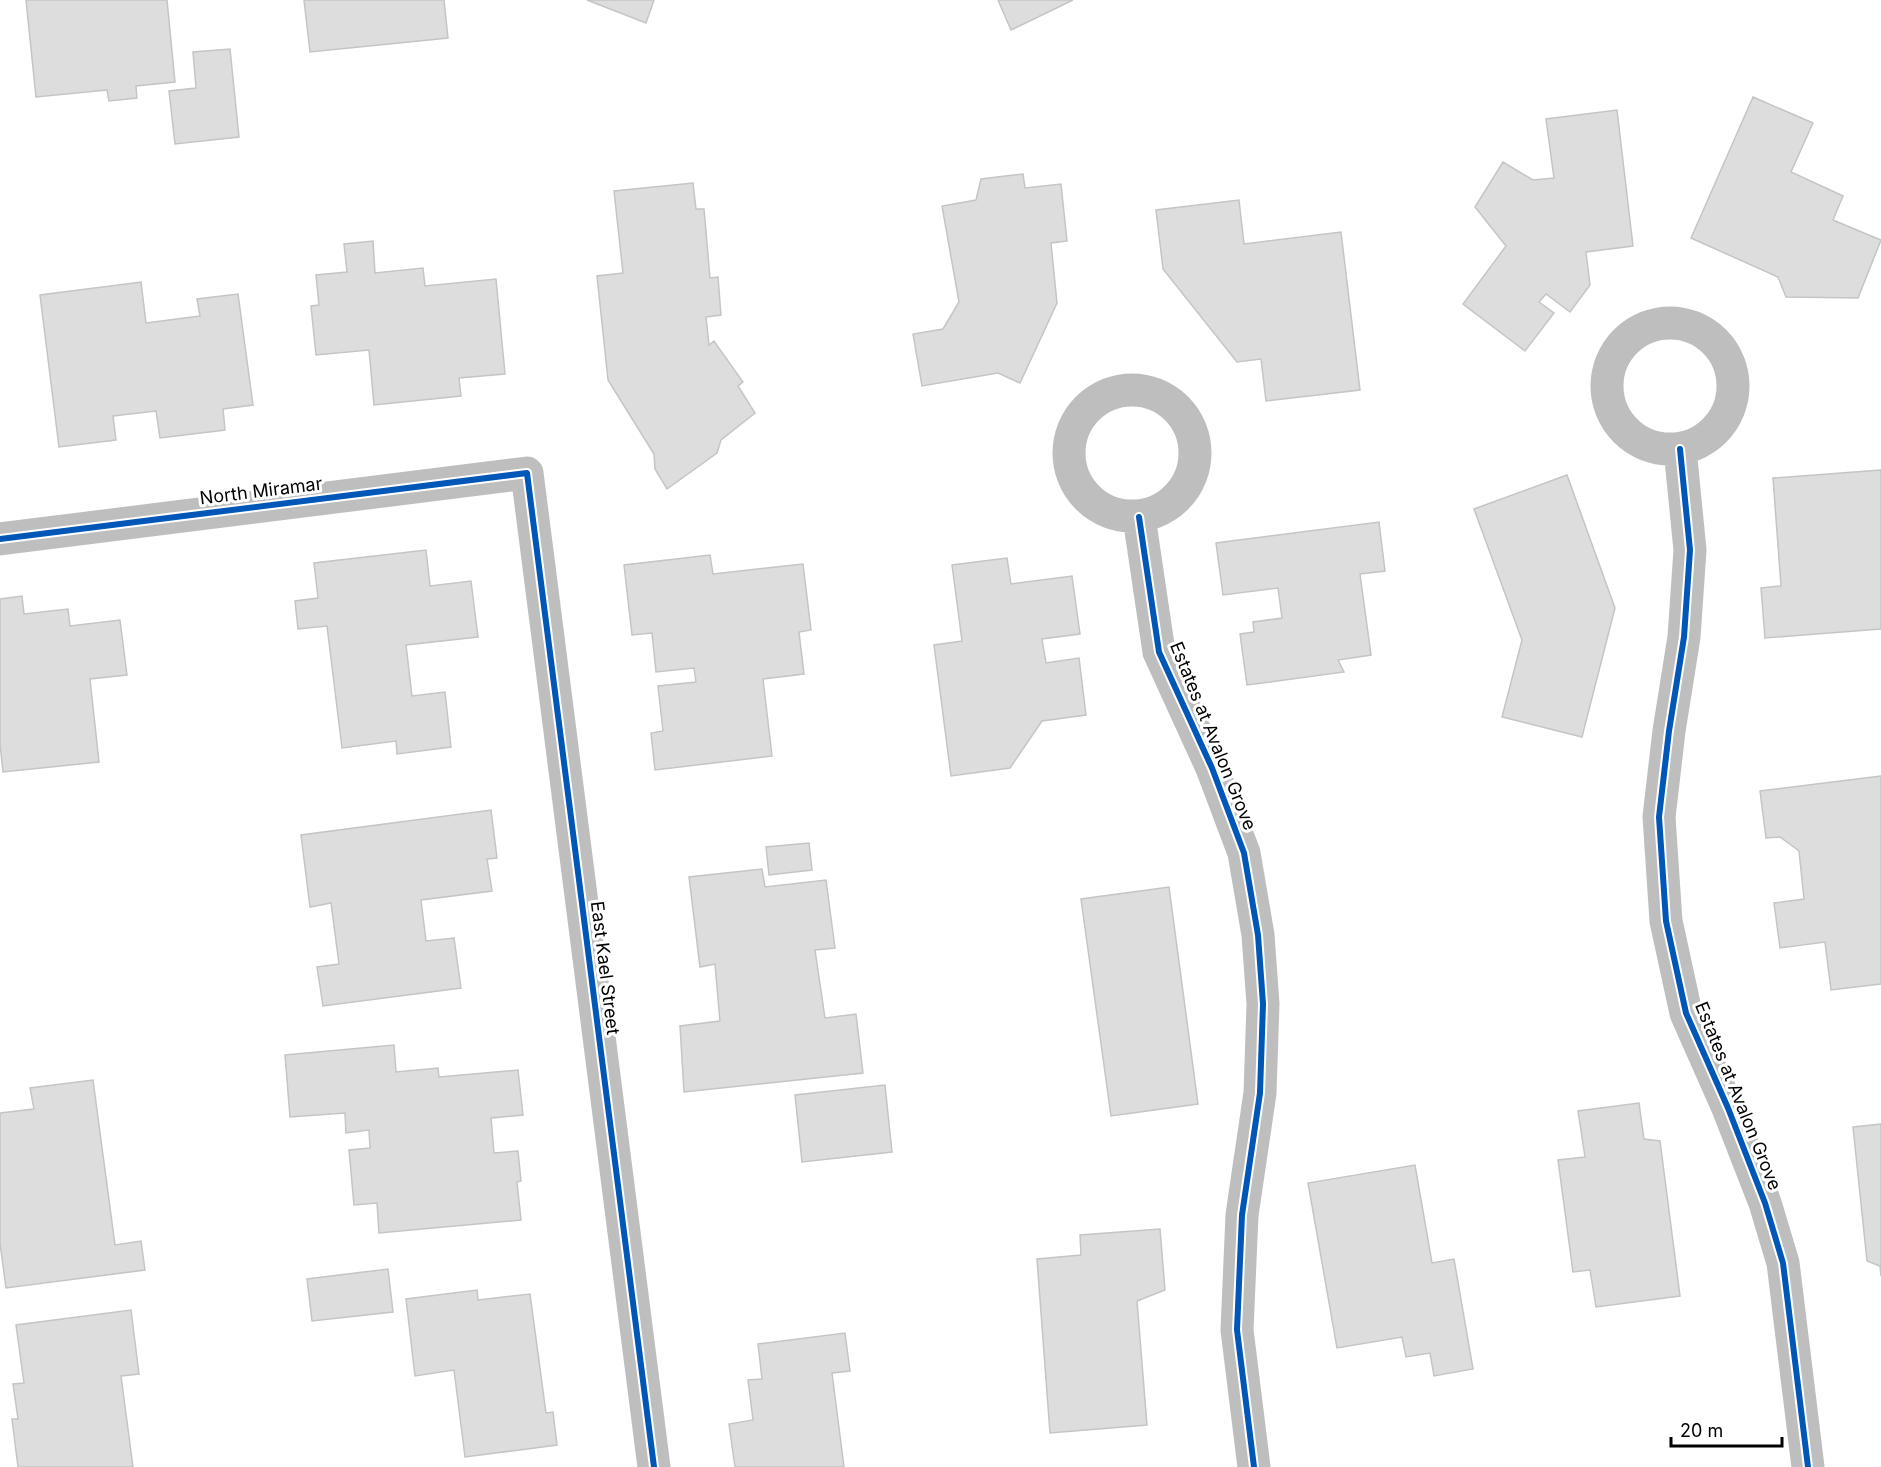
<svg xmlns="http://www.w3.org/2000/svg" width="1881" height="1467" font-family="Inter,sans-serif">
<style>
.building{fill:#ddd;stroke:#c5c5c5;stroke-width:1.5}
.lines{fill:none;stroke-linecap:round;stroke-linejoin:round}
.minor{stroke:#bebebe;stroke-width:33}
.cycleway-casing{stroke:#fff;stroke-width:10}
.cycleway{stroke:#0057b8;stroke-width:6}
.labels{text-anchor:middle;stroke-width:6;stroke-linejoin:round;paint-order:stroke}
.street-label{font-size:18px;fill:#000;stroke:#fff}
</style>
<rect width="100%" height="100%" fill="#fff"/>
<!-- building -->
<path class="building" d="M26 0H167L175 82 136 86 137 98 109 101 107 90 36 97Z
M304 0H444L448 38 310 52Z
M587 0H654L646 23Z
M998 0H1073L1011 30Z
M230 49 239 137 175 144 169 91 196 88 193 52Z
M1753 97 1813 123 1791 172 1843 196 1833 220 1881 240 1858 298 1786 297 1778 277 1691 238Z
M1617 110 1633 246 1586 252 1590 285 1570 312 1546 294 1539 302 1554 313 1525 351 1463 304 1506 246 1475 207 1503 162 1533 180 1554 178 1546 119Z
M1023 174 1025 188 1061 184 1067 241 1051 243 1057 303 1020 383 998 373 922 386 913 334 943 329 959 302 942 206 976 200 981 179Z
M693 183 696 209H704L710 278 718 277 721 315 706 317 709 345 714 341 743 382 738 386 755 413 721 440 717 453 667 489 655 469 654 454 608 380 597 276 623 273 614 191Z
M1239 200 1244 244 1341 232 1360 390 1266 401 1261 359 1237 362 1163 269 1156 210Z
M373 241 375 273 423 268 425 286 496 279 505 374 459 378 461 396 374 405 369 350 316 355 311 306 319 305 316 275 347 272 344 244Z
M141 282 146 323 200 316 197 299 238 294 253 405 223 409 225 430 160 438 156 411 113 416 116 440 59 447 40 295Z
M1881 470V629L1765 638 1761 588 1781 586 1773 478Z
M1567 475 1615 608 1582 737 1502 717 1522 640 1474 509Z
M1379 522 1385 571 1360 574 1371 655 1338 660 1344 672 1247 685 1240 634 1254 632 1253 622 1282 618 1278 588 1223 595 1216 543Z
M426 550 430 586 471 581 478 637 406 645 412 696 445 692 451 747 397 754 396 741 342 748 327 626 298 629 295 601 318 598 314 563Z
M710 555 713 574 803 564 811 630 799 632 804 674 763 679 772 756 655 770 651 733 663 731 658 686 696 682 694 668 656 672 652 633 632 635 624 565Z
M1007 558 1011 584 1072 576 1080 634 1042 639 1046 663 1079 658 1086 715 1042 721 1010 768 951 776 934 645 962 641 952 565Z
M22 596 24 614 68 609 70 626 120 620 127 675 90 679 99 762 3 772 0 744V599Z
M1881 776V984L1831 990 1825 942 1780 948 1774 903 1804 899 1799 851 1780 837 1766 838 1760 791Z
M491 810 497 858 487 859 492 891 421 900 426 941 454 938 461 988 323 1006 317 967 339 964 331 903 310 907 301 835Z
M809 843 812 870 769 875 766 847Z
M762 869 765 887 826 880 835 948 815 950 825 1018 856 1014 863 1073 684 1092 680 1026 720 1021 715 964 700 967 689 877Z
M1169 887 1198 1104 1111 1116 1081 899Z
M394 1045 396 1072 438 1068 439 1077 518 1070 523 1115 491 1118 494 1153 518 1151 521 1181 517 1182 521 1220 379 1233 377 1203 354 1205 349 1150 370 1148 369 1130 346 1133 345 1113 290 1117 285 1055Z
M93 1080 115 1245 141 1241 145 1270 6 1288 0 1243V1113L34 1109 30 1088Z
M885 1085 892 1152 802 1162 795 1095Z
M1639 1103 1644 1139 1660 1141 1680 1296 1596 1307 1590 1270 1573 1272 1558 1160 1585 1157 1578 1111Z
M1881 1124V1276L1880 1266 1867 1261 1853 1127Z
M1415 1165 1432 1263 1454 1259 1473 1369 1434 1376 1430 1353 1406 1357 1402 1337 1337 1348 1308 1183Z
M1160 1229 1165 1290 1137 1301 1147 1425 1050 1433 1037 1259 1081 1255 1080 1235Z
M388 1269 393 1312 312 1321 307 1279Z
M477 1290 478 1300 530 1294 546 1413 553 1412 557 1445 465 1457 454 1370 415 1376 406 1299Z
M131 1310 139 1374 121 1376 133 1467H18L12 1419H18L13 1384 24 1383 16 1325Z
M845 1333 850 1371 832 1373 844 1467H735L729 1424 753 1420 748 1380 762 1379 758 1344Z"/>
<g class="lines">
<!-- minor -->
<path class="minor" d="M1607 386a63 63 0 1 1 126 0a63 63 0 1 1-126 0Z
M1069 453a63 63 0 1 1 126 0a63 63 0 1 1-126 0Z
M1680 449 1690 550 1684 637 1669 731 1659 817 1666 921 1686 1013 1728 1108 1765 1203 1783 1263 1808 1467
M1139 517 1159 652 1212 768 1244 853 1258 935 1263 1004 1260 1093 1242 1215 1237 1330 1254 1467
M0 539 527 473 654 1467"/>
<!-- cycleway casing -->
<g class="cycleway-casing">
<path id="cycleway" d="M1680 449 1690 550 1684 637 1669 731 1659 817 1666 921 1686 1013 1728 1108 1765 1203 1783 1263 1808 1467
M1139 517 1159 652 1212 768 1244 853 1258 935 1263 1004 1260 1093 1242 1215 1237 1330 1254 1467
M0 539 527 473 654 1467"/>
</g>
<!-- cycleway -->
<use href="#cycleway" class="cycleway"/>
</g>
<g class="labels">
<!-- street labels -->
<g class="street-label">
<text transform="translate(261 491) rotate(-7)" y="6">North Miramar</text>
<text transform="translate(1213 736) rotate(68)" y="6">Estates at Avalon Grove</text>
<text transform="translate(605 968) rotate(83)" y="6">East Kael Street</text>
<text transform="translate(1738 1096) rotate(68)" y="6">Estates at Avalon Grove</text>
</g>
</g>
<!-- scale -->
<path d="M1671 1437v9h111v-9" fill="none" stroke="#000000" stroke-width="3"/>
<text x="1680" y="1437" font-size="18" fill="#000000" stroke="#ffffff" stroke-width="4.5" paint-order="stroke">20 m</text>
</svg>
